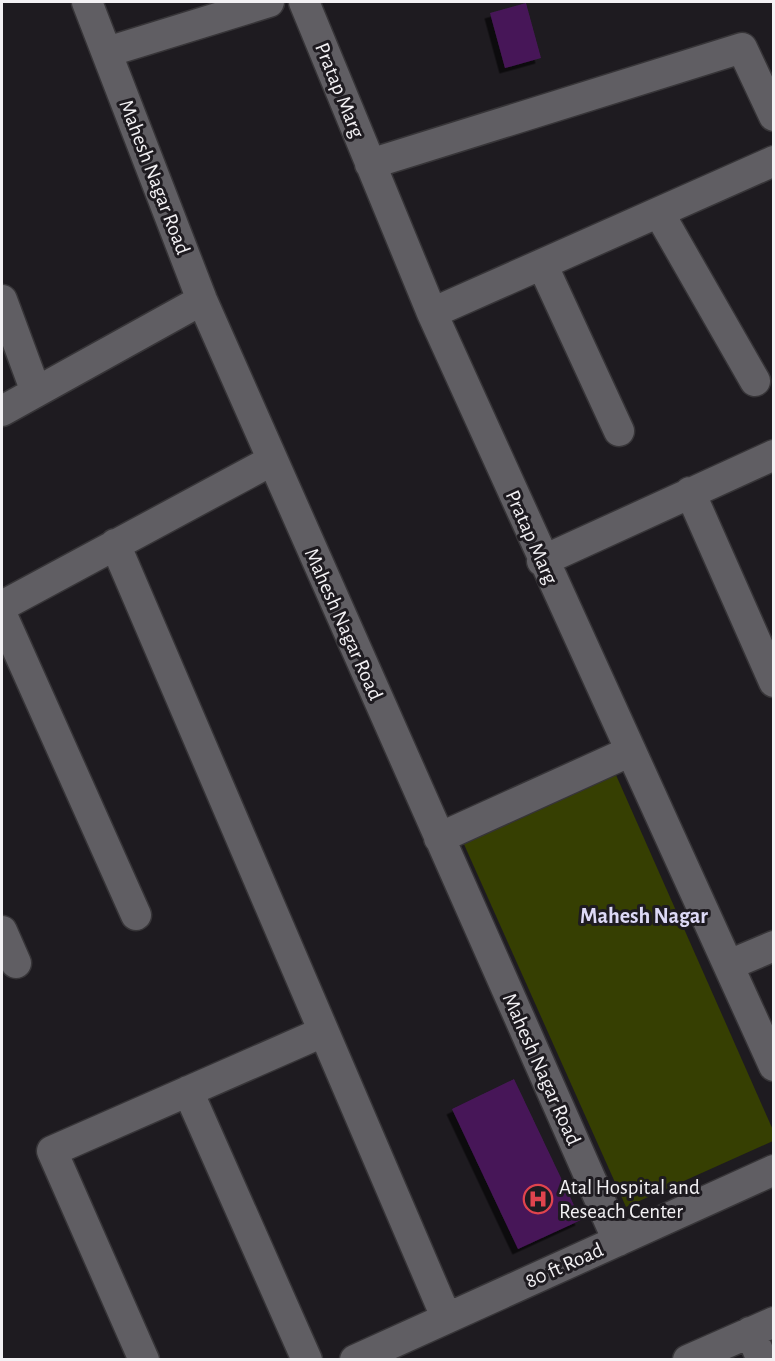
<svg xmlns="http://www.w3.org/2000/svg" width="775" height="1361" font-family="'Alegreya Sans',sans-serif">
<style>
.green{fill:#363f02}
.building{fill:#471858;filter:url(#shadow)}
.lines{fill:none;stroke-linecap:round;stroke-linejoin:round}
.minor-casing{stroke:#373538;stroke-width:33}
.minor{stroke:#605e63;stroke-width:30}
.labels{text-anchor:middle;stroke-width:6;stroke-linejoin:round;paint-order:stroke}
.street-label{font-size:21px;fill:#f3f1f4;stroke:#1e1b20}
.poi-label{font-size:21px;fill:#f3f1f4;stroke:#1e1b20;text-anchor:start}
.neighbourhood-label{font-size:22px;font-weight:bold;fill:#ddd9f6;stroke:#1e1b20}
</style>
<defs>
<filter id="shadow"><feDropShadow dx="-5.5" dy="5.5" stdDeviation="0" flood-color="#0009"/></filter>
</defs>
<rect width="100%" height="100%" fill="#1e1b20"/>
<!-- green -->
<path class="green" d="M616 775 773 1130V1141L626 1207 463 842Z"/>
<!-- building -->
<path class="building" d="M526 3 541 58 505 68 490 13Z
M514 1079 581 1220 518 1249 452 1109Z"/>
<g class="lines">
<!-- minor casing -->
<g class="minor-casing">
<path id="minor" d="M87 2 202 300 618 1241
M304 2 432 313 774 1066
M107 52 269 2
M370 164 742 48 774 116
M659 213 755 381
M542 264 619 431
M2 300 36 392
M432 313 774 161
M2 411 202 300
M690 492 774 682
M115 544 446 1317
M542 561 774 455
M2 606 271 461
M2 615 136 915
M439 838 631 751
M2 931 16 963
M729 965 774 946
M188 1091 307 1360
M750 1332 762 1360
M144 1360 52 1151 323 1032
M355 1360 774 1170
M688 1360 774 1322"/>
</g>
<!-- minor -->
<use href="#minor" class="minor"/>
</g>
<!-- icons -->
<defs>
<g id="hospital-ring" transform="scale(1.5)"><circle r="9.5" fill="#1e1b20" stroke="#e0444e" stroke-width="1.5"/><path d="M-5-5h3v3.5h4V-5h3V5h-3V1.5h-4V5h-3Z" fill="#e0444e"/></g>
</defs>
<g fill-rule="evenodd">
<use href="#hospital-ring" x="538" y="1199"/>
</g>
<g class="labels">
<!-- street labels -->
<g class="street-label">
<text transform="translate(340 90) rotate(68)" y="7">Pratap Marg</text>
<text transform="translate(155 177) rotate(69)" y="7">Mahesh Nagar Road</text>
<text transform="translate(532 537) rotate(66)" y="7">Pratap Marg</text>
<text transform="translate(344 624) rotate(66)" y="7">Mahesh Nagar Road</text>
<text transform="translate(542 1069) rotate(66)" y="7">Mahesh Nagar Road</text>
<text transform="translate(564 1265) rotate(-24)" y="7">80 ft Road</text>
</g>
<!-- poi labels -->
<g class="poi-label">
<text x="559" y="1194">Atal Hospital and<tspan x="559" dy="24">Reseach Center</tspan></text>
</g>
<!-- neighbourhood labels -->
<g class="neighbourhood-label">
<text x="644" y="923">Mahesh Nagar</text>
</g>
</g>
<!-- border -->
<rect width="775" height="1361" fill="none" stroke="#f3f1f4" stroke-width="6"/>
</svg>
